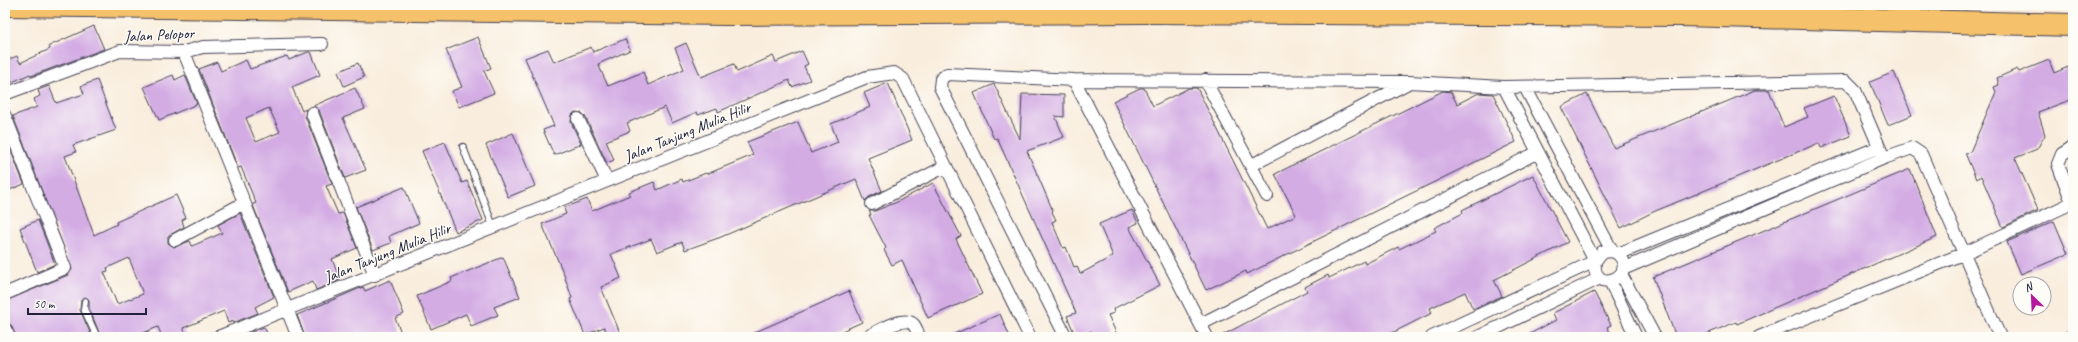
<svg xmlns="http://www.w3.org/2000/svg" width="2078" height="342" font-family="Caveat,sans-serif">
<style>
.building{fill:#d3ace4;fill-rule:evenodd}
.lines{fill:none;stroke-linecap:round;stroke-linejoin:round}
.lane-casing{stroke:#424053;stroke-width:8}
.street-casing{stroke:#424053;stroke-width:14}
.highway-casing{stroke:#424053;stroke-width:24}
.lane{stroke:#fff;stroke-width:6}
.street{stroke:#fff;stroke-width:12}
.highway{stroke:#f5c16b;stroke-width:22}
.labels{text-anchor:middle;stroke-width:3;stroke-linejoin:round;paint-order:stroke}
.street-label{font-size:16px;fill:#22223b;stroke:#fdfcf7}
</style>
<rect width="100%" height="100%" fill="#fdfcf7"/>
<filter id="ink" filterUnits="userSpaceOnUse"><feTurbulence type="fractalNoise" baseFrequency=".025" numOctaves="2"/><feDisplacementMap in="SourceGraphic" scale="8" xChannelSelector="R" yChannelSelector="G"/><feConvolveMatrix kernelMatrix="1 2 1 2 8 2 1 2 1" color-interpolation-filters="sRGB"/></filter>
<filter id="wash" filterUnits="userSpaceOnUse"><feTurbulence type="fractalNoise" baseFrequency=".012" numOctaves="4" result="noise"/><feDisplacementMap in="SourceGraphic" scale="16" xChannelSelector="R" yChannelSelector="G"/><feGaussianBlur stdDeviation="0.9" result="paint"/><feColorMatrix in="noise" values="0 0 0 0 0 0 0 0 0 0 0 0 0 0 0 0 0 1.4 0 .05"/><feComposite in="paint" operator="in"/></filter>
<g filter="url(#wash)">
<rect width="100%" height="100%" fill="#f9eddd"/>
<g id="blocks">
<!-- building -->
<path class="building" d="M94 26 104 49 31 76 30 74 10 83 5 71V61L17 56 20 63 50 49 49 46Z
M478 37 491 68 484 71 494 93 459 107 452 91 462 87 446 50Z
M625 39 630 50 598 64 608 86 643 72 648 85 684 69 675 48 686 43 701 77 734 64 737 72 773 56 776 62 802 51 808 64 804 66 810 80 792 87 789 80 718 112 717 108 698 115 697 112 672 123 665 107 627 123 630 131 606 141 614 160 607 163 585 116 582 113 575 112 572 115 571 122 581 144 554 155 543 130 554 126 525 58 548 49 554 62 591 47 593 52Z
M308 52H311L320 75 292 87 302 111 306 109 305 116 332 184 326 186 338 214 343 213 357 248 332 259 340 280 316 290 313 281 288 292 254 208 253 204 256 203 241 167 238 168 199 69 217 62 221 71 246 60 250 69 287 56 289 60ZM269 108 280 132 256 142 246 118Z
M2049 60 2054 73 2068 67 2073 80V99L2038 112 2045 135 2037 149 2015 158 2038 210 2003 227 1981 176 1976 179 1965 153 1970 152 1996 92 1994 87 1999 85 1997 78 2017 69 2019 72Z
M358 63 364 77 344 86 338 72Z
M1894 72 1912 115 1888 125 1870 82Z
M173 75 175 80 185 75 197 104 159 120 144 87Z
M97 80 116 130 73 145 76 152 65 156 94 235 117 224 116 222 176 195 186 218 182 220 184 227 168 236V243L174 247 190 241 192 246 222 233 218 225 240 213 274 297 255 307 258 313 233 323V321L228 323 224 311 183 328 188 337H162L158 327 134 337H101L89 308V300L85 297 81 300 80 310 92 337H16L11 325 5 322V301L68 275 72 269 13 116 37 107 34 99 40 96 38 90 49 86 56 103 84 94 81 86ZM129 258 143 294 117 304 104 272 108 271 107 268Z
M888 83 912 140 868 158 882 191 869 197 865 201 856 179 721 237 685 250 682 242 657 252 651 239 611 254 621 278 601 287 620 333 609 337 604 327 585 335 570 299 572 298 563 272 542 224 566 214 564 208 587 199 592 211 630 195 629 192 654 182 657 190 682 179 683 182 706 173 707 174 753 155 747 142 798 122 811 153 838 142 831 124 870 107 864 93Z
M994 84 1020 139 1022 94 1064 95V117L1055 116 1064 137 1027 151 1053 211 1052 212 1056 220 1052 222 1063 248 1066 247 1074 267 1077 266 1080 274 1113 256 1099 224 1132 210 1138 223 1129 227 1160 285 1113 309 1114 313 1108 315 1118 337H1094L1091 331 1076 337 1067 316 1076 313 997 138 994 139 974 93Z
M355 88 365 109 343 118 366 170 345 178 319 110 313 106Z
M1140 88H1144L1153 106 1189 88H1197L1267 229 1296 215 1275 174 1443 91 1451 92 1457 104 1479 93 1493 94 1516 142 1247 274 1246 271 1206 290 1113 101Z
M1755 90H1769L1784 127 1808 117 1804 108 1834 96 1851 136 1821 148 1819 143 1653 212 1621 228 1561 107 1587 94 1614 148Z
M513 133 535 186 508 197 486 145Z
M5 136 24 184 5 192Z
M445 142 462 183 467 181 483 220 456 232 422 151Z
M1910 169 1937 237 1737 324 1736 322 1699 337H1676L1653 277Z
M1533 175 1568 242 1494 280 1502 296 1473 309 1465 292 1430 308 1432 313 1384 337H1219L1307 291 1305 287 1328 275 1329 278 1364 261 1365 264 1398 247 1399 249 1436 231 1434 228 1463 213 1462 210Z
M933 183 961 236 956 239 982 294 928 318 902 260 892 265 884 250 886 248 869 215H871L869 211H875L897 202Z
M404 187 419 223 389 236 391 243 373 250 356 207Z
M38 220 55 264 37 272 20 228Z
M2054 221 2068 254 2021 274 2007 242Z
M503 257 520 297 494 307 498 315 471 326 466 314 431 329 417 296 452 281 451 278Z
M390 280 404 314 395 318 403 337H305L297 315 363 287 365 291Z
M849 291 862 322 851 327 828 337H744Z
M1594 292 1611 325 1607 327 1613 337H1524L1556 320 1553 313Z
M1000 314 1010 337H947Z
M264 327 269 337H239Z"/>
</g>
</g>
<g filter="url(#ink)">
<use href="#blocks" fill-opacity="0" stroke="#424053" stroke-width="1"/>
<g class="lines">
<!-- lane casing -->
<g class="lane-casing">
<path id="lane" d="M463 147 493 226
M85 301 84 309 97 337"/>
</g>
<!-- street casing -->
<g class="street-casing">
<path id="street" d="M184 52 298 337
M1074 80 1207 337
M1205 80 1267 196
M1525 87 1612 251
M5 94 120 51 184 52 203 47 322 44
M312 113 375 275
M5 116 65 268 5 294
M578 119 607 181
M2073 147 2062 154 2058 164 2073 205
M1252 165 1408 83
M872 204 946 166
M175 240 244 203
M1618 254 1879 147
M1623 269 1884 158
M1621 274 1655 337
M1610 281 1636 337
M1201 324 1538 152
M5 329 9 337
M218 337 867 77 894 73 903 79 1030 337
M867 337C877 332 905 314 914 325 916 328 918 333 919 337
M1066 337 940 87 941 79 947 74 1074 80 1409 82 1504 87 1846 81 1855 90 1884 158 1912 148 1921 154 2000 337
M1432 337 1595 261 1602 252C1608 251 1614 250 1619 255 1639 276 1591 297 1595 261L1504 87
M1478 337 1600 278
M1759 337 1965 253 2072 203
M2070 337 2073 336"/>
</g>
<!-- highway casing -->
<g class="highway-casing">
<path id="highway" d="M5 5 728 14 1146 12 1680 15 2073 25"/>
</g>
<!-- lane -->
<use href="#lane" class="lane"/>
<!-- street -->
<use href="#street" class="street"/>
<!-- highway -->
<use href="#highway" class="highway"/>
</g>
</g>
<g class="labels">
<!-- street labels -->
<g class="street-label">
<text transform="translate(159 34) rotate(-3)" y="6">Jalan Pelopor</text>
<text transform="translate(687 131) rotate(-22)" y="6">Jalan Tanjung Mulia Hilir</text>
<text transform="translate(387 252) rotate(-22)" y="6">Jalan Tanjung Mulia Hilir</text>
</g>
</g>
<!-- margin -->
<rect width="2078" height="342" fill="none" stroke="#fdfcf7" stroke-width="20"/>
<!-- north arrow -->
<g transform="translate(2032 296) rotate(336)"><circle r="19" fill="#fdfcf7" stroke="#a5a5ac"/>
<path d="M0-3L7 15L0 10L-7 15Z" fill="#b5179e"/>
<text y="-6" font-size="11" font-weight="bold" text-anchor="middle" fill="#22223b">N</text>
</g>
<!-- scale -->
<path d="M28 308v6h118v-6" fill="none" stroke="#22223b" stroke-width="2"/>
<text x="34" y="308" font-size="12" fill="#22223b" stroke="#fdfcf7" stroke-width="3" paint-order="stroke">50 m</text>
</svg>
